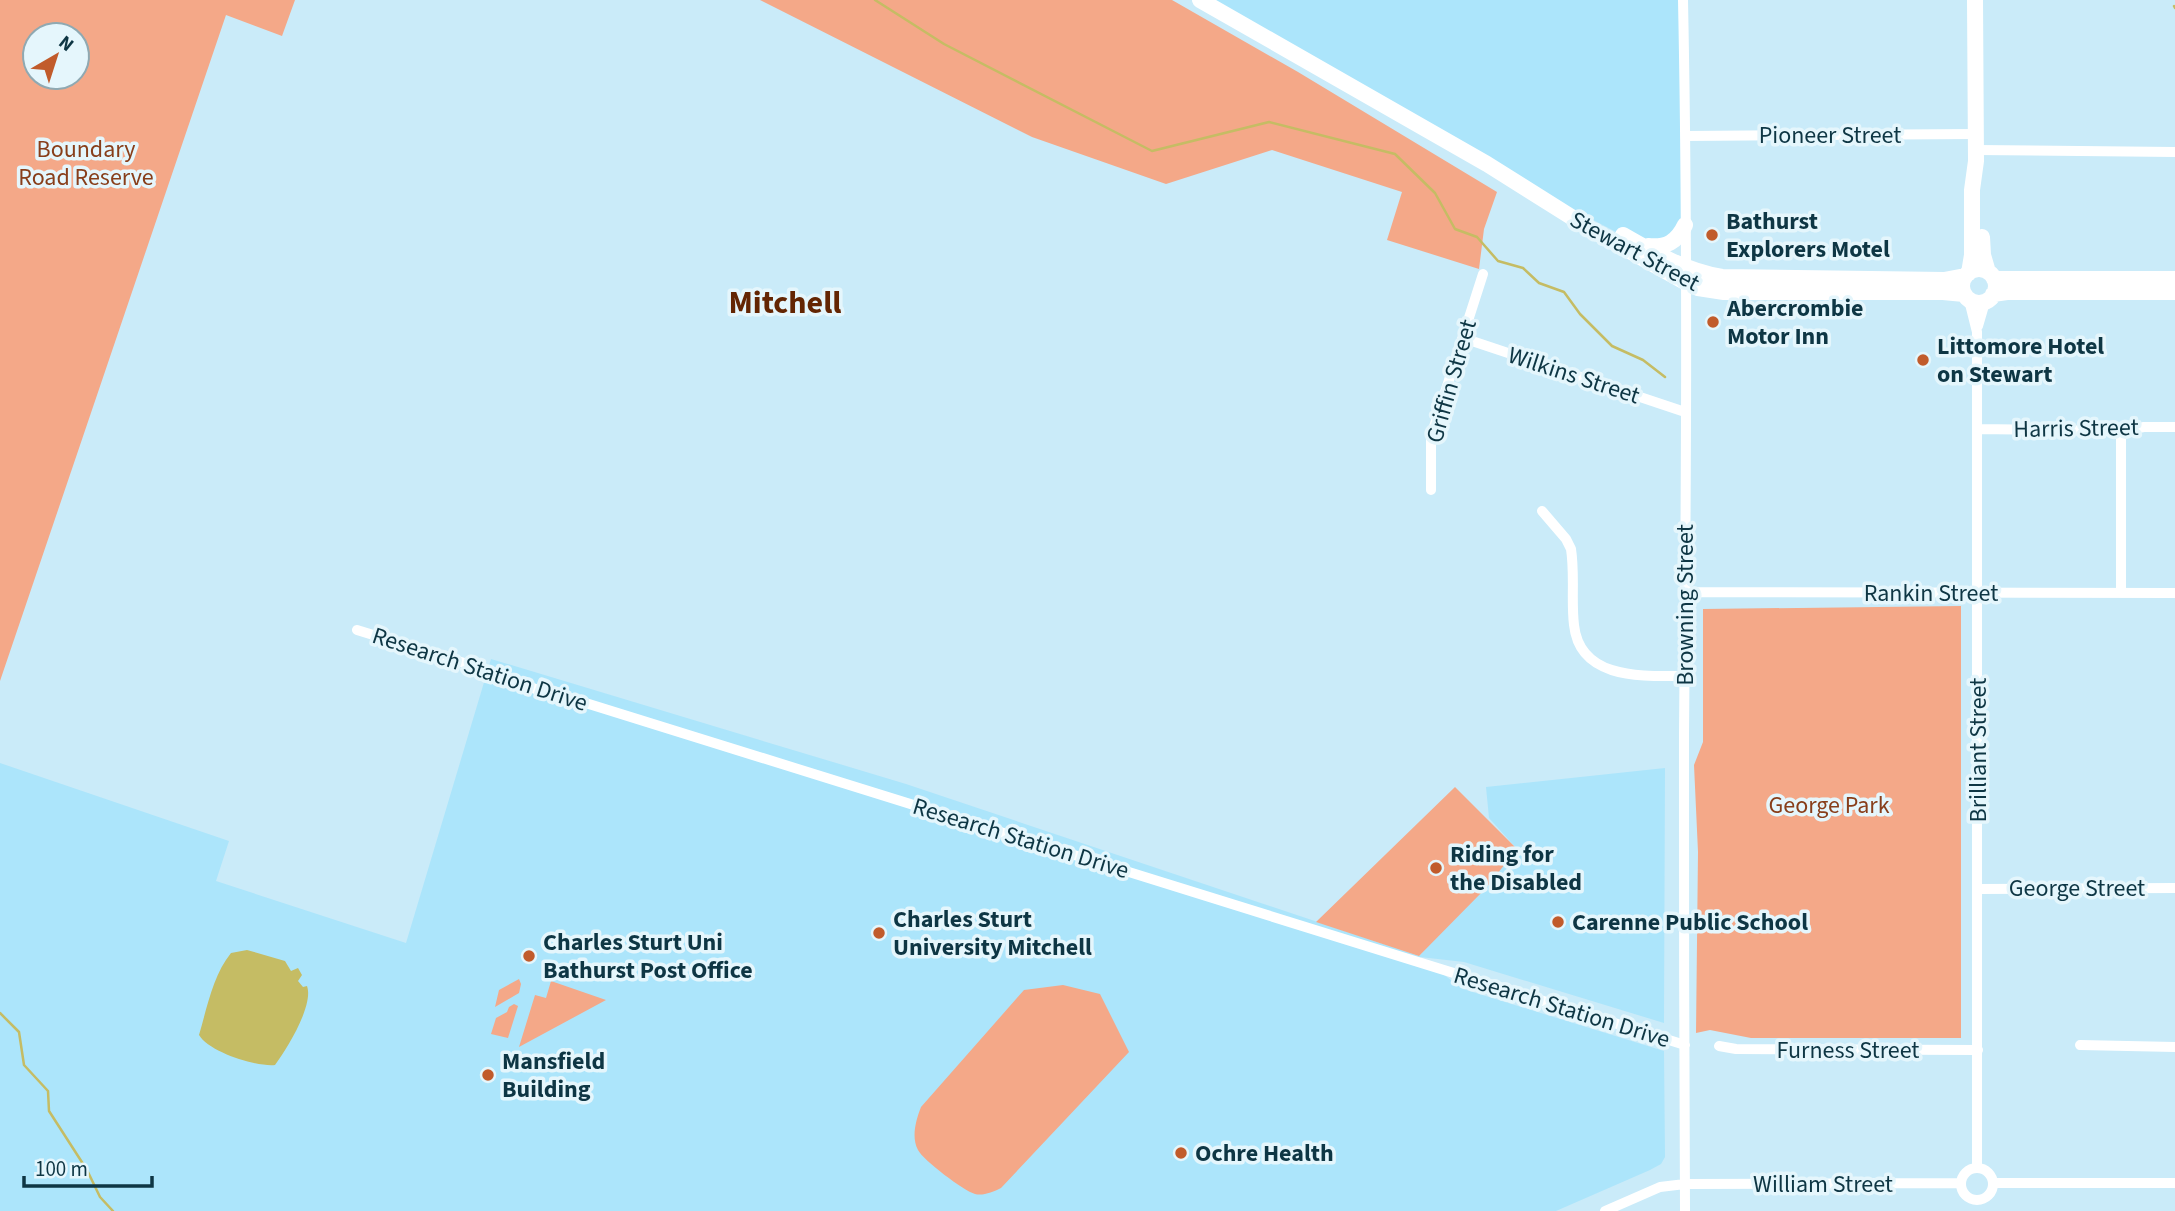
<svg xmlns="http://www.w3.org/2000/svg" width="2175" height="1211" font-family="'Source Sans 3',sans-serif">
<style>
.built{fill:#ace5fb}
.green{fill:#f4a888;fill-rule:evenodd}
.water{fill:#c5bc64}
.lines{fill:none;stroke-linecap:round;stroke-linejoin:round}
.stream{stroke:#c5bc64;stroke-width:2.5}
.minor{stroke:#fff;stroke-width:10}
.highway{stroke:#fff;stroke-width:16}
.poi-dot{fill:#c15b2b;stroke:#e5f6fc;stroke-width:2.5}
.labels{text-anchor:middle;stroke-width:7;stroke-linejoin:round;paint-order:stroke}
.street-label{font-size:24px;fill:#0e3644;stroke:#e5f6fc}
.park-label{font-size:24px;fill:#883e1a;stroke:#e5f6fc}
.poi-label{font-size:24px;font-weight:bold;fill:#0e3644;stroke:#e5f6fc;text-anchor:start}
.district-label{font-size:32px;font-weight:bold;fill:#632503;stroke:#e5f6fc}
</style>
<rect width="100%" height="100%" fill="#caebf9"/>
<!-- built -->
<path class="built" d="M1203 0H1683L1685 225 1678 237 1635 242 1487 164Z
M491 659 906 784 1419 956 1517 849 1489 818 1486 787 1665 768 1664 1023 1464 962 1420 957 1463 989 1664 1051 1665 1157 1661 1164 1650 1170 1556 1211H0V763L229 841 216 881 406 943Z"/>
<!-- green -->
<path class="green" d="M0 0H295L282 36 226 15 0 681ZM35 35H77V77H35Z
M760 0H1172L1298 72 1497 192 1484 229 1479 269 1387 240 1402 192 1272 150 1166 184 1032 137Z
M1961 606V1038H1751L1710 1030 1696 1033 1698 852 1694 765 1703 742V609Z
M1455 787 1517 849 1486 888 1419 956 1316 922Z
M519 979 521 984 519 993 495 1007 499 990Z
M551 981 606 1000 519 1047 535 995 546 998Z
M1063 985 1100 994 1129 1052 1001 1188C993 1192 983 1196 975 1194 964 1191 923 1160 918 1150 911 1137 916 1120 921 1107L1024 990Z
M514 1004 518 1006 508 1038 491 1034 496 1018 507 1012 509 1007Z"/>
<!-- water -->
<path class="water" d="M247 950 285 961 291 971 298 968 302 975 298 981 303 987 307 986C314 1005 287 1049 275 1065 256 1067 209 1052 199 1035 207 1008 213 975 231 953Z"/>
<g class="lines">
<!-- stream -->
<path class="stream" d="M875 0 944 44 1152 151 1269 122 1395 154 1435 193 1455 229 1477 237 1498 261 1523 268 1539 283 1564 292 1580 314 1612 346 1643 360 1665 377
M2174 6 2175 8
M0 1013 19 1032 24 1065 48 1091 49 1111 87 1170 100 1197 113 1211"/>
<!-- minor -->
<path class="minor" d="M1683 0C1688 245 1686 491 1684 736 1683 894 1685 1053 1685 1211
M1686 136 1975 134
M1976 150 2175 152
M1969 300 1977 332V1168
M1978 326 1985 302
M1463 338 1685 412
M1978 429 2121 431 2144 427H2175
M2121 431V593
M1431 490V436L1483 274
M1542 511 1566 539 1571 549C1575 575 1571 600 1574 625 1580 681 1645 676 1685 676
M1687 592 2175 593
M357 630 487 670 543 692 560 695 1685 1045
M1978 889 2175 888
M2080 1045 2175 1047
M1719 1046 1736 1049 1978 1050
M1961 1184a16 16 0 1 1 32 0a16 16 0 1 1-32 0Z
M1993 1183H2175
M1605 1211 1660 1187 1685 1184 1961 1183"/>
<!-- highway -->
<path class="highway" d="M1200 0 1487 164 1592 230 1685 282 1698 288 1724 292H1943L1964 294
M1623 235C1654 253 1686 271 1722 277L1944 280 1965 276
M1982 237 1983 255 1988 272
M1648 246C1666 248 1677 242 1685 225
M1962 286a17 17 0 1 1 34 0a17 17 0 1 1-34 0Z
M1969 273 1972 255V190L1976 161 1975 0
M1994 279H2175
M1993 294 2007 292H2175"/>
</g>
<!-- markers -->
<g class="poi-dot">
<circle cx="1712" cy="235" r="7"/>
<circle cx="1713" cy="322" r="7"/>
<circle cx="1923" cy="360" r="7"/>
<circle cx="1436" cy="868" r="7"/>
<circle cx="1558" cy="922" r="7"/>
<circle cx="879" cy="933" r="7"/>
<circle cx="529" cy="956" r="7"/>
<circle cx="488" cy="1075" r="7"/>
<circle cx="1181" cy="1153" r="7"/>
</g>
<g class="labels">
<!-- street labels -->
<g class="street-label">
<text x="1830" y="143">Pioneer Street</text>
<text transform="translate(1635 251) rotate(28)" y="8">Stewart Street</text>
<text transform="translate(1574 375) rotate(18)" y="8">Wilkins Street</text>
<text transform="translate(1451 381) rotate(-74)" y="8">Griffin Street</text>
<text transform="translate(2076 428) rotate(-1)" y="8">Harris Street</text>
<text x="1931" y="601">Rankin Street</text>
<text transform="translate(1685 605) rotate(-90)" y="8">Browning Street</text>
<text transform="translate(480 669) rotate(18)" y="8">Research Station Drive</text>
<text transform="translate(1978 750) rotate(-90)" y="8">Brilliant Street</text>
<text transform="translate(1021 838) rotate(17)" y="8">Research Station Drive</text>
<text x="2077" y="896">George Street</text>
<text transform="translate(1562 1007) rotate(17)" y="8">Research Station Drive</text>
<text x="1848" y="1058">Furness Street</text>
<text x="1823" y="1192">William Street</text>
</g>
<!-- park labels -->
<g class="park-label">
<text x="86" y="157">Boundary<tspan x="86" dy="28">Road Reserve</tspan></text>
<text x="1829" y="813">George Park</text>
</g>
<!-- poi labels -->
<g class="poi-label">
<text x="1726" y="229">Bathurst<tspan x="1726" dy="28">Explorers Motel</tspan></text>
<text x="1727" y="316">Abercrombie<tspan x="1727" dy="28">Motor Inn</tspan></text>
<text x="1937" y="354">Littomore Hotel<tspan x="1937" dy="28">on Stewart</tspan></text>
<text x="1450" y="862">Riding for<tspan x="1450" dy="28">the Disabled</tspan></text>
<text x="893" y="927">Charles Sturt<tspan x="893" dy="28">University Mitchell</tspan></text>
<text x="1572" y="930">Carenne Public School</text>
<text x="543" y="950">Charles Sturt Uni<tspan x="543" dy="28">Bathurst Post Office</tspan></text>
<text x="502" y="1069">Mansfield<tspan x="502" dy="28">Building</tspan></text>
<text x="1195" y="1161">Ochre Health</text>
</g>
<!-- district labels -->
<g class="district-label">
<text x="785" y="313">Mitchell</text>
</g>
</g>
<!-- north arrow -->
<g transform="translate(56 56) rotate(39)"><circle r="33" fill="#e5f6fc" stroke="#8fa9b2" stroke-width="2"/>
<path d="M0-5L12 26L0 18L-12 26Z" fill="#c15b2b"/>
<text y="-10" font-size="19" font-weight="bold" text-anchor="middle" fill="#0e3644">N</text>
</g>
<!-- scale -->
<path d="M24 1176v10h128v-10" fill="none" stroke="#0e3644" stroke-width="3.5"/>
<text x="35" y="1176" font-size="21" fill="#0e3644" stroke="#e5f6fc" stroke-width="5" paint-order="stroke">100 m</text>
</svg>
